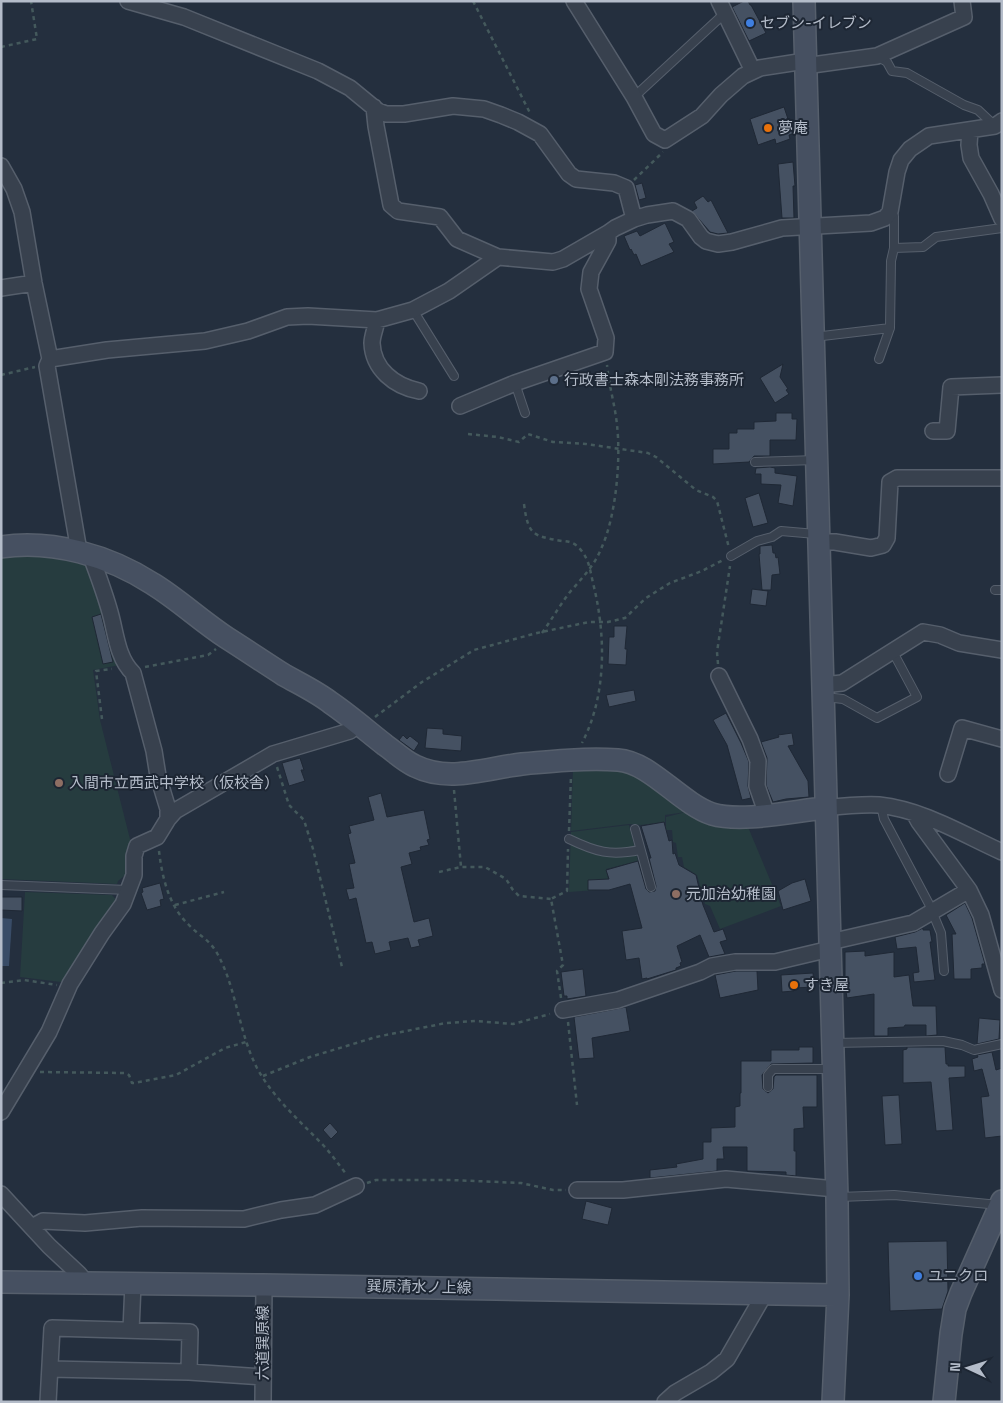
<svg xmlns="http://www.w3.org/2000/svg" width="1003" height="1403" font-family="'Space Grotesk','Noto Sans JP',sans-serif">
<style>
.green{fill:#263c3f}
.water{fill:#394c67}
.building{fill:#455162;stroke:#1f2835}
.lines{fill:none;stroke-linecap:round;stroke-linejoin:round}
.lane-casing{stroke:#565f6c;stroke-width:10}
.street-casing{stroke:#565f6c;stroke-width:18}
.secondary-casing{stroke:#565f6c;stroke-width:24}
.path{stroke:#44595c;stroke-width:2.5;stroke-dasharray:4 4;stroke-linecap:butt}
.lane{stroke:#38414e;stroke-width:8}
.street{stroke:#38414e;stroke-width:15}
.secondary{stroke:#465061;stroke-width:21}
.shop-dot{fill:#3f7fe0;stroke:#1d2633;stroke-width:2}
.food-dot{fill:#e8710a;stroke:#1d2633;stroke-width:2}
.service-dot{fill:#5c6f8a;stroke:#1d2633;stroke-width:2}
.education-dot{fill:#8d6e63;stroke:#1d2633;stroke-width:2}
.labels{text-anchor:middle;stroke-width:4;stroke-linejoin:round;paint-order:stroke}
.poi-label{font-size:15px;fill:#b4bcc9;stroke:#1d2633;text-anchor:start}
.street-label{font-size:15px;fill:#b4bcc9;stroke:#1d2633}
</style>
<rect width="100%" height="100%" fill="#242f3e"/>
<!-- green -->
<path class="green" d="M9 556C36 555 60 559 86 565L93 577 120 665 93 670 100 720 132 847 129 872 118 881 117 884 1 879V558Z
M573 768 621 769 748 827 781 906 720 929 710 906 705 904 697 875 684 867 682 857H678L676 843 673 842 672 830H666V817L686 812 665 815V822L641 825 629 824 571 831Z
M629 825 638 861 606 869 610 889 569 892 571 832Z
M25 892 112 895 118 902 68 979 61 982 20 977Z"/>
<!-- water -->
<path class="water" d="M1 918 12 919 9 966H1Z"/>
<!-- building -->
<path class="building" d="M744 1H748L750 5H751L766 33 749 41 732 7Z
M784 107 793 134 789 135 790 139 776 144 775 139 758 145 750 119Z
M793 162 795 186H793L794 218H782L778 164Z
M642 183 646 198 639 200 635 185Z
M703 196 708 202 711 200 728 233 718 234 710 232 692 211 697 208 694 202Z
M665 223 674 242 669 244 674 252 641 266 636 254 634 255 631 249 630 250 624 236 637 231 640 236Z
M783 364 780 377 788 389 786 390 789 394 775 403 760 378Z
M776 413H792V419H797L796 440H770V456H754L749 462 713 464V449H729V433H737V429H754V422L776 421Z
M770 467 775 468V473L797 476 793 506 778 503 781 485 761 484V474H755L756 468Z
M759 493 768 523 753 527 745 498Z
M772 545 773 553H775L776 558 778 557 780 574 772 575 771 590H762L759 554H760V546Z
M752 589 768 591 766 606 750 604Z
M101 614 113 662 103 664 92 617Z
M614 626H627L625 649H627L626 665 608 664 609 637H614Z
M634 690 636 701 609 707 606 695Z
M726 713 741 743 749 762 748 786 751 798 742 800 727 745 713 720Z
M427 728 443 729V734L462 736 461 751 425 748Z
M792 733 794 745 788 746 808 781 809 797 786 799 773 802 766 785 767 758 761 742 779 737 778 735Z
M403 735 407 739 410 736 419 743 414 751 399 740Z
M300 758 304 770H301L305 781 289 786 282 763Z
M381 793 387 817 424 810 430 839 427 840 429 845 420 847 421 850 409 853 412 864 401 867 414 922 429 918 433 936 418 940 420 946 411 948 408 938 389 942 391 950 375 954 372 942 366 943 356 898 349 900 346 889 354 888 349 864 355 863 348 834 351 833 349 826 374 820 368 797Z
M664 822 669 841 672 840 673 854 675 853 679 865 696 875 703 905 714 932 723 929 727 940 720 942 725 954 709 957 700 935 677 946 682 962 680 963 681 966 676 968V970L647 979V978L642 979 639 958 626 960 622 931 642 928 630 884 609 890H588V880L609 879 606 870 638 861 646 889 649 892 655 891 656 886 649 858H651L641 826Z
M805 879 811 901 783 910 778 891 792 883Z
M160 883 164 899 160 900 161 906 147 910 141 893 143 892 142 888Z
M1 897H22V911L1 910Z
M965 903 972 918 985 964H982V968L971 969V979H954L952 934H956L946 915Z
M923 928V930H930L932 942H930L935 980 914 982 913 973 919 972 916 947 897 949 895 937 915 932Z
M865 951V956L894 952V977L909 975 913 1006H936L937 1035 926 1036V1025H905L904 1027 888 1028V1036H874V994L847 998 845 985V952Z
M583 969 586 996 567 999V996H564L561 972Z
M736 971H757L758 990 720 998 715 975Z
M813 973 814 987 794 988V991L782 992 781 975Z
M626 1007 630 1031 592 1038 594 1058 579 1059 574 1017Z
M979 1018 1000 1020 999 1039 977 1044Z
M799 1047H813V1063L771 1064 762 1075 763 1089 768 1093 773 1089 774 1077 776 1075H817V1107H803L804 1128 794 1129V1151H796V1176L786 1175V1172L747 1171V1147H723L724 1159H717V1171L650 1178V1170L677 1167 676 1164 703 1159V1142H711V1128L735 1127V1107L740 1106V1093H741V1061H771V1050H799Z
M907 1047H945L946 1064H948V1066H965V1077L949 1078 953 1130 936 1131 931 1082 903 1083V1050L907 1049Z
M992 1052 996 1070 1002 1068V1136L985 1138 981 1097 989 1096 982 1069 974 1071 972 1059 978 1057 977 1055Z
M899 1095 902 1144 885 1145 882 1096Z
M330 1123 338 1132 331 1139 323 1130Z
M586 1201 612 1208 608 1225 582 1219Z
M947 1241 948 1291 942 1309 890 1311 888 1242Z"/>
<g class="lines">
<!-- lane casing -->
<g class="lane-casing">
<path id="lane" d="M877 56 887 62 892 71 907 73 964 105 978 110 995 126
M634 97 725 13
M894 248 923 247 936 237 1002 228
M413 310 454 376
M814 337 890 328
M879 359 890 328 891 261 894 248V216L890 212
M515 383 525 413
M755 462 816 460
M731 556 757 541 772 537 781 531 816 534
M995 590H1002
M825 697 843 699 877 718 917 697 893 652
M881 805 884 819 929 904 941 933 944 971
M635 829 651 887
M569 839C596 852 610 856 640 850
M1 885 128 890
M833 1043 943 1041 962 1045 974 1050 1002 1044
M768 1087V1075L773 1069H831
M839 1197 894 1195 999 1205"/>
</g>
<!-- street casing -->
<g class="street-casing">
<path id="street" d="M128 1 184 17 318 71 350 88 378 111 386 114H404L453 106 484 109 501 115 518 122 540 134 569 174 576 179 614 183 626 188 634 219
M574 1 634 97 654 134 665 140 702 116 721 95 743 76 760 68 805 61
M719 1 753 71
M805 66 877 56 964 17 962 1
M374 107 376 126 391 205 398 211 440 217 457 239 498 257
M970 130 969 145 971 158 991 194 1002 219
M1 166 14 189 22 212 34 283 50 359 47 366 79 551
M1 288 34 283
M377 320C376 327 372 336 372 343 373 369 394 386 419 391
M50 359 107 350 205 341 248 331 287 317 308 316 377 320 413 310 449 291 498 257 553 262 563 259 608 233 615 228 634 219 647 215 673 211 688 219 701 237 706 241 718 244 732 242 782 228 871 223 885 218 890 212 897 172 901 160 910 149 929 136 995 126 1002 121
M460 406 515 383 605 352 606 338 589 289 591 272 608 241V233
M933 431H947L951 387 1002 385
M818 542H835L871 548 883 545 887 538 890 482 897 478H1002
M91 556C98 576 106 596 111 616 116 635 118 659 133 673L154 751 158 776 168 809V819
M719 676 750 739 758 761 757 786 767 815
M822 685 842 683 923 632 940 635 959 643 1002 650
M948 774 962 728 1002 739
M825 808C843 806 861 804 879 805 924 810 962 834 1002 852
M914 813 919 822 969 890 981 915 1002 990
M830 942 913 923 969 890
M563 1010 618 1000 700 972 712 966 735 962H775L830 949
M1 1112 49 1032 70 984 102 933 123 904 134 875V856L137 846 157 837 168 819 175 811 273 754 350 731 358 723
M577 1190H623L726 1179 836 1189
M1 1194 49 1246 79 1274 87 1284
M32 1227 43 1221 85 1223 142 1218 244 1219 281 1210 315 1205 356 1186
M131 1330 133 1284
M50 1369 189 1372 263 1377
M48 1402 52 1328 190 1332 189 1372
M263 1402 264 1285
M665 1402 675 1393 711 1372 727 1359 765 1293"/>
</g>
<!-- secondary casing -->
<g class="secondary-casing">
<path id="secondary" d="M804 1 837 1197 838 1295 833 1402
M1 547C52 539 110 556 153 584 179 600 201 621 227 638 246 650 265 663 284 675 300 684 317 692 331 703 350 716 367 731 385 745 395 752 404 761 415 766 449 783 487 768 522 764 554 761 586 758 618 760 650 762 680 803 712 814 742 823 793 811 825 808
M1 1282 264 1285 838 1295
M944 1402 951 1334 955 1309 961 1293 1002 1201"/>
</g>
<!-- path -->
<path class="path" d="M473 1 530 113
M1 47 37 39 31 1
M634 180 663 152
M1 375 35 367
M468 434 498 437 519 442 528 434 553 442 586 444 648 453 656 457 696 490 713 497 717 501 729 548
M524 504C528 535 533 536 562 541 568 541 575 543 579 548 589 558 590 570 593 583 606 634 607 695 582 743
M542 633C552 619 560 605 570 592 582 578 594 566 601 549 616 517 621 460 617 425 615 405 609 386 607 365
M718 664 717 652 730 566
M145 667 208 655 216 649
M375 717 422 682 474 650 537 633 589 622H608L625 618 646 598 670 583 702 571 723 560
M102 719 96 671 112 669
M277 767 289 805 304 820 313 849 342 967
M454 790 461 867
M569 831 571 776
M159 851C162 877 169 906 188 924 199 936 208 938 217 953 237 989 238 1031 257 1068 274 1099 300 1121 324 1146 332 1155 339 1165 347 1175
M439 872 461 867H485L506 879 513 890 519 896 551 899
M175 905 224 892
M1 983 24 980 57 985
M561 998 557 971 563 965 551 899 567 891 568 849
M568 1022 577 1105
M40 1072 125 1073 129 1075 132 1083H134L176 1075 225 1048 246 1042
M263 1076 310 1057 376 1037 446 1023 476 1021 513 1024 550 1014
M367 1183 376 1180H451L521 1183 553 1190H566"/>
<!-- lane -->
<use href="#lane" class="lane"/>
<!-- street -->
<use href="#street" class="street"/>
<!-- secondary -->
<use href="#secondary" class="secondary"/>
</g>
<!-- markers -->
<g class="shop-dot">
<circle cx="750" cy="23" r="5"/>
<circle cx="918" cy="1276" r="5"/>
</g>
<g class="food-dot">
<circle cx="768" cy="128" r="5"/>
<circle cx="794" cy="985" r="5"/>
</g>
<circle class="service-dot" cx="554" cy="380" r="5"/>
<g class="education-dot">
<circle cx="59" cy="783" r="5"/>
<circle cx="676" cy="894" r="5"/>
</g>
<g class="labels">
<!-- poi labels -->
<g class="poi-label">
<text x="760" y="28">セブン-イレブン</text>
<text x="778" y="133">夢庵</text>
<text x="564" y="385">行政書士森本剛法務事務所</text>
<text x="69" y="788">入間市立西武中学校（仮校舎）</text>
<text x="686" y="899">元加治幼稚園</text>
<text x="804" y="990">すき屋</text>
<text x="928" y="1281">ユニクロ</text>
</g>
<!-- street labels -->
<g class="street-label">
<text transform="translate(419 1287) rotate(1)" y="5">巽原清水ノ上線</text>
<text transform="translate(263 1343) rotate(-90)" y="5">六道巽原線</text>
</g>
</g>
<!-- border -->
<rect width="1003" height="1403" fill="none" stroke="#b4bcc9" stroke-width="5"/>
<!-- north arrow -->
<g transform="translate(968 1368) rotate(274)" stroke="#1d2633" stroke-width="4" paint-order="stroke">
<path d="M0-4L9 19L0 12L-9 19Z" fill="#b4bcc9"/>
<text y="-8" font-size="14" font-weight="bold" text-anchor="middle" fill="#b4bcc9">N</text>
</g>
</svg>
